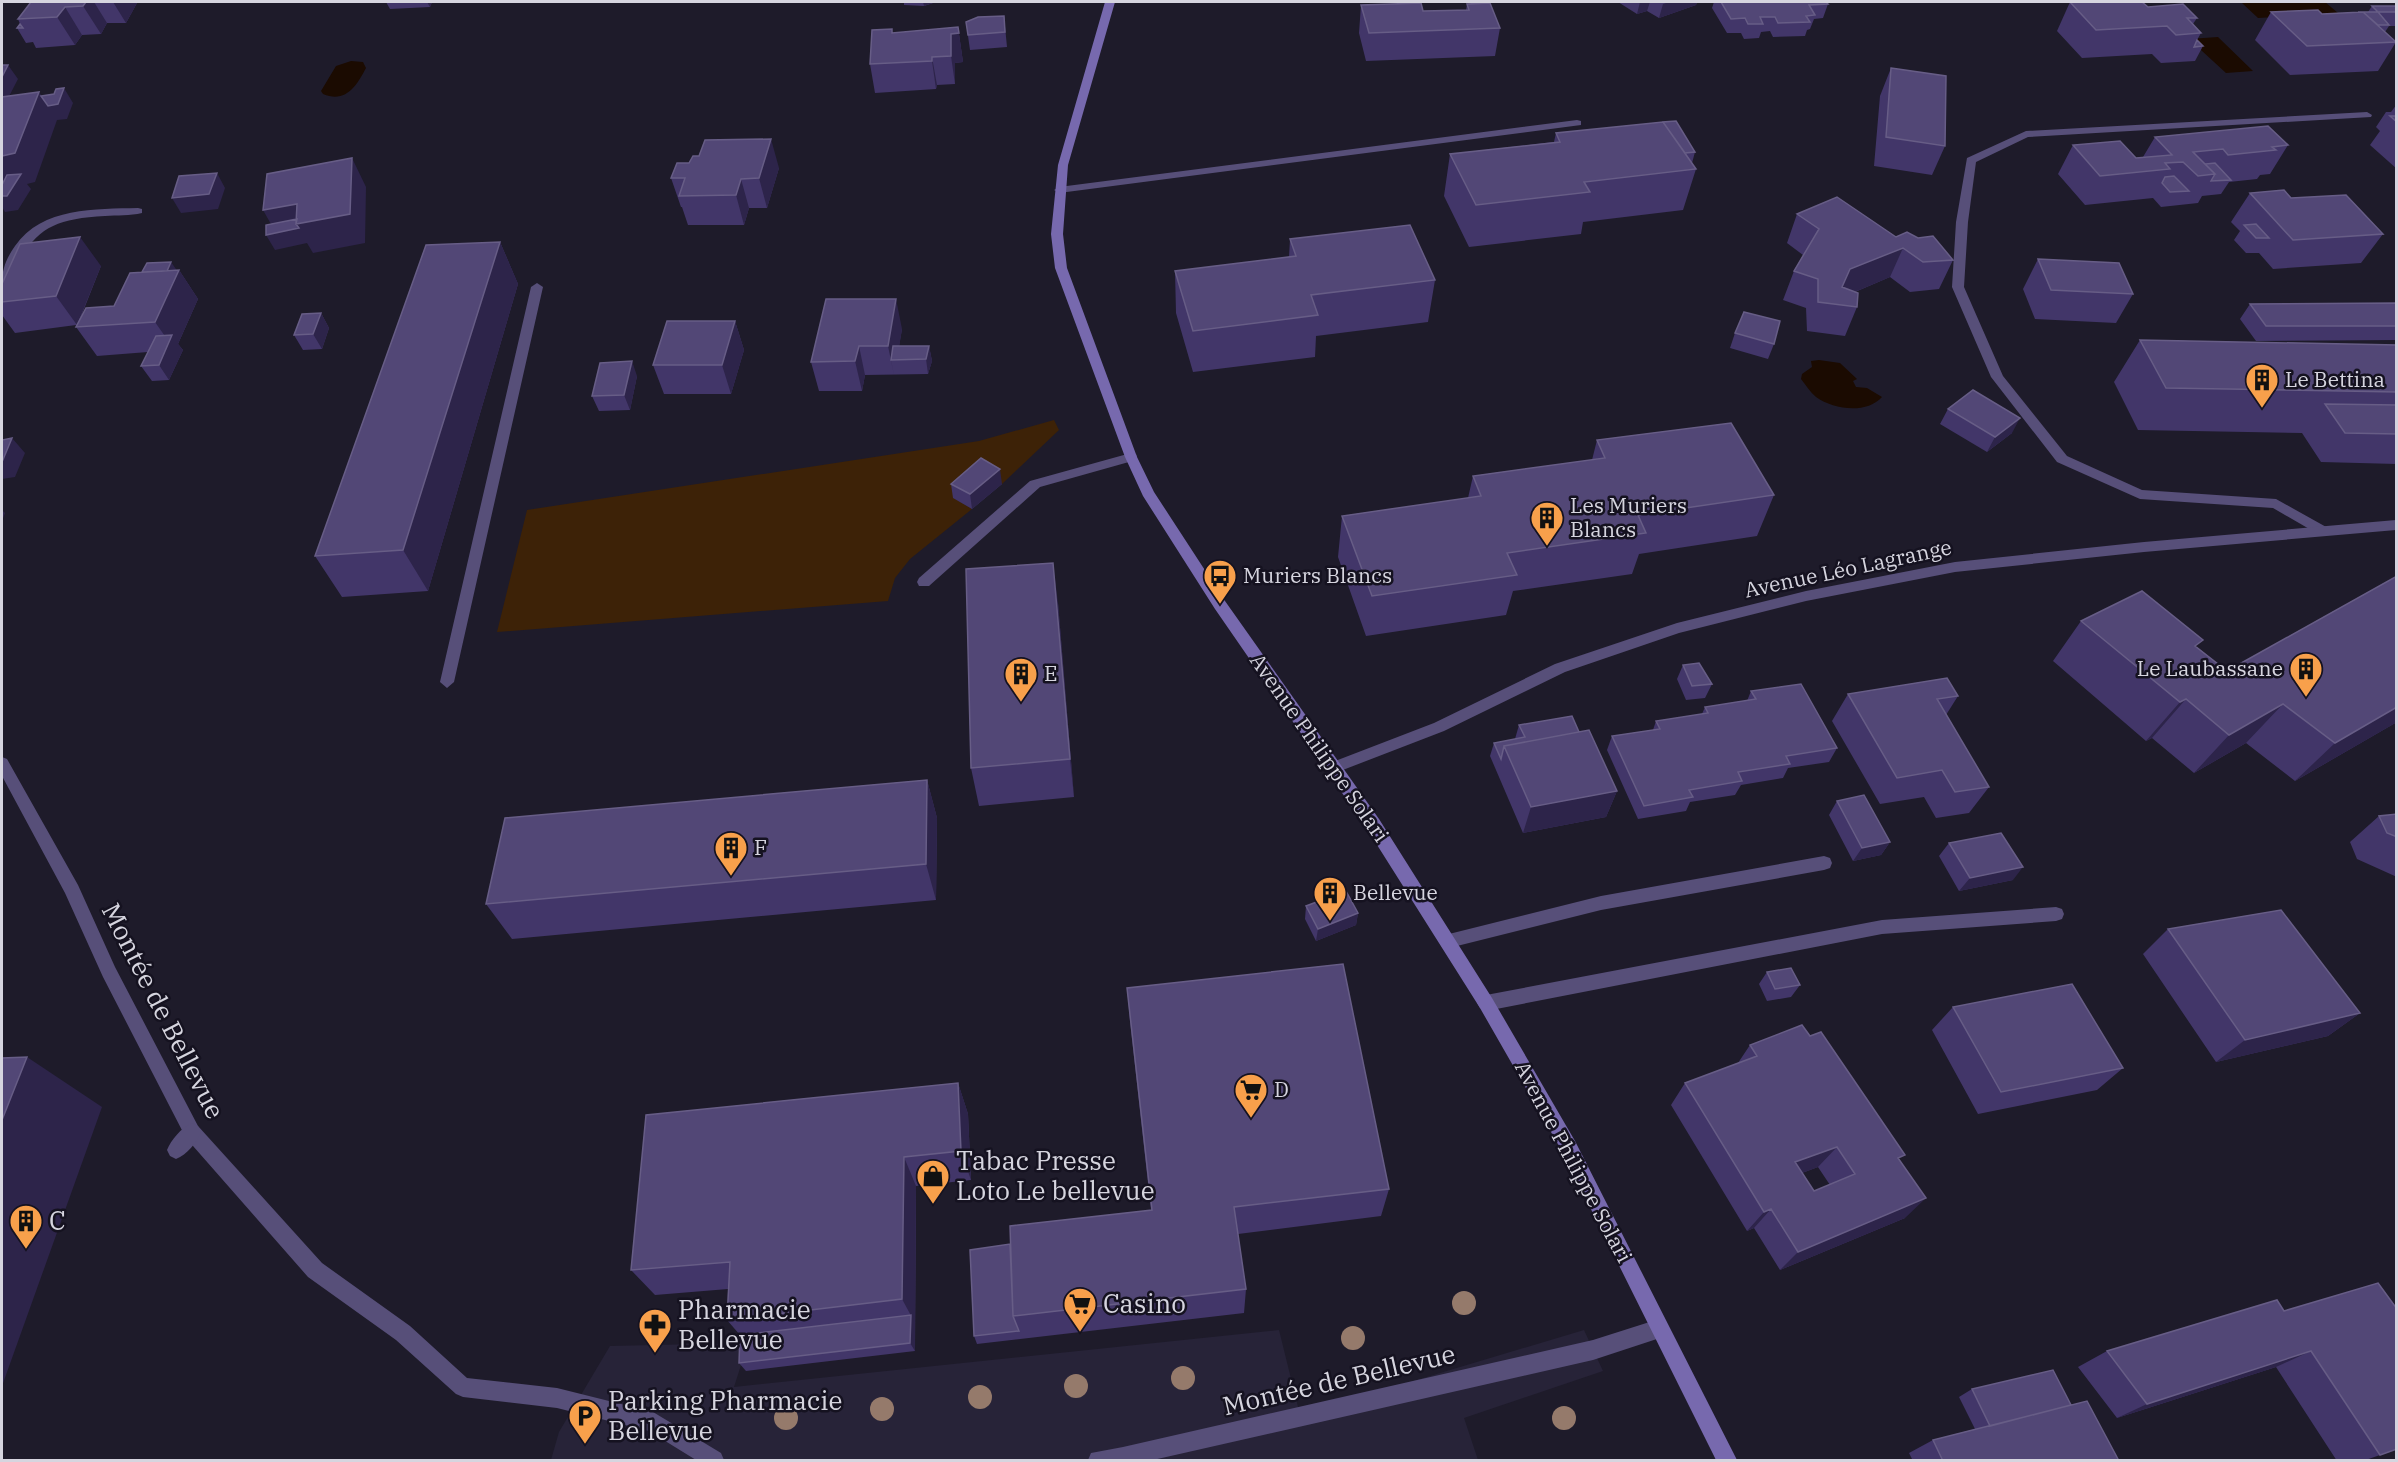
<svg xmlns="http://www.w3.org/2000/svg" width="2398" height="1462" font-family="'IBM Plex Serif',serif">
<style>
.built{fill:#272338}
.green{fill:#3d2207}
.water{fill:#1b0b01}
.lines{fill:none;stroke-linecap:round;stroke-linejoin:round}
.lane{fill:#574f79;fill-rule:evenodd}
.street{fill:#574f79;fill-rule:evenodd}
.secondary{fill:#7769ae;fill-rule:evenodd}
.tree{fill:#957a6b}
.wall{fill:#423669;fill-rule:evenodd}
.shaded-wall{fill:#2d244a}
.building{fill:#524776;stroke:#675d86;stroke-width:1.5;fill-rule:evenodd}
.labels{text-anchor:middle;stroke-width:5;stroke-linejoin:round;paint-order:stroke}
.poi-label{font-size:21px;fill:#d6d5df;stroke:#151220;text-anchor:start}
.street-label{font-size:21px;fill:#d6d5df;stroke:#151220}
.near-street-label{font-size:26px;fill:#d6d5df;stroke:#151220}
.near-poi-label{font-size:26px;fill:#d6d5df;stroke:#151220;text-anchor:start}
</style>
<rect width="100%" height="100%" fill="#1e1b2a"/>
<!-- built -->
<path class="built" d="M1279 1330 1300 1415 1584 1330 1603 1371 1464 1418 1478 1460H551L559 1432 610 1346 748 1343 734 1387Z"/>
<!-- green -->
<path class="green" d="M1054 420 1059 430 1002 484 954 498 972 509 910 559 895 578 888 601 497 632 527 510 979 441Z"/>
<!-- water -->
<path class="water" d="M2267 2H2325L2338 13 2258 18 2242 3Z
M2218 37 2253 71 2226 73 2189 39Z
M351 61 363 62 366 68C357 85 346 104 323 94L321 91 336 66Z
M1819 360 1840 363 1857 379 1853 381 1856 387 1867 388 1882 397C1867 414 1834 410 1816 397 1810 392 1806 385 1801 379L1802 374 1812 367 1811 361Z"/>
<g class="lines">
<!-- lane -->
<path class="lane" d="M2367 112 2372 115 2371 117 2028 137 1976 162 1968 222 1964 287 2003 376 2067 456 2142 490 2276 499 2328 528 2330 531 2328 534H2318L2273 508 2140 499 2057 462 1991 377 1952 287 1956 222 1967 158 2026 131Z
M1577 120 1581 121V125L1059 193 1054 190 1059 187Z
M138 208 142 209V213C130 216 117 215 105 216 48 219 33 231 8 281L2 284C2 269 6 259 15 246 42 207 96 209 138 208Z
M537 283 543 287 454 682 447 688 440 682 531 287Z
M1131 453 1136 454 1137 457 1136 460 1040 487 929 586H919L917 582 919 578 1030 481Z
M2 757 7 759 78 885 115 967 198 1126 322 1263 410 1326 467 1378 557 1388 653 1412 721 1453 724 1460H696L649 1431 557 1408 463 1397 456 1394 396 1340 308 1277 186 1138 103 977 65 893 2 776Z
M1824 856 1830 858 1832 863 1830 868 1824 870 1601 910 1449 948 1443 946 1441 941 1443 936 1449 934 1601 896Z
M2056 907 2062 909 2064 914 2062 919 2056 921 1882 934 1486 1011 1480 1008 1477 1003 1480 998 1486 995 1882 920Z
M1659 1319 1666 1322 1669 1329 1666 1336 1593 1360 1153 1460H1088L1091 1453 1123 1447 1593 1340Z"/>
<!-- street -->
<path class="street" d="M2396 520V530L2144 552 1955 572 1806 601 1679 633 1565 672 1444 731 1335 773 1330 771 1327 767 1330 763 1434 723 1555 664 1677 623 1806 591 1955 562 2144 542Z
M192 1123 198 1126 201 1132C197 1142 187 1155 176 1159L170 1156 167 1150C171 1140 181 1128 192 1123Z"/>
<!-- secondary -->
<path class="secondary" d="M1105 2H1115L1068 165 1063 234 1067 268 1137 457 1154 492 1225 601 1379 819 1492 998 1575 1141 1737 1460H1716L1563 1153 1480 1008 1367 829 1215 609 1143 496 1125 457 1055 268 1051 234 1058 165Z"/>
</g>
<!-- trees -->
<g class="tree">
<circle cx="1464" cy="1303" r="12"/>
<circle cx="1353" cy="1338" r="12"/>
<circle cx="1183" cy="1378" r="12"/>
<circle cx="1076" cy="1386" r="12"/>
<circle cx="980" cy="1397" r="12"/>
<circle cx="882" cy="1409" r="12"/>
<circle cx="786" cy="1418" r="12"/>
<circle cx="1564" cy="1418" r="12"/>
</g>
<!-- wall -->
<path class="wall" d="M31 2H136L137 3 126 23H107L101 34 82 35 75 45 36 48 33 42 26 43 17 28 20 24 18 19Z
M386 2H432L430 7 390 9Z
M904 2H936L924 6 904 5Z
M1618 2H1697L1696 5 1659 18 1647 11 1637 14Z
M1714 2H1826L1828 4 1823 18 1814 19 1810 29 1807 30 1805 36 1773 37 1770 31 1761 32 1759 38 1744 39 1741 33H1727L1712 8Z
M2070 2 2148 7 2197 18 2193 24 2201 33 2197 40 2203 46 2195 61 2161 63 2152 54 2082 58 2057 31Z
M1467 4 1500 28 1495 56 1366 61 1359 33 1361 5 1423 11 1466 10Z
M2372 6H2397V26H2389L2385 32 2396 42 2378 71 2290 75 2255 40 2271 12 2322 14 2368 12Z
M1004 16 1007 47 970 50 966 22Z
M958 27 963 62 955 63V84L937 85 936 89 875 93 870 64 893 33Z
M1891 68 1945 146 1932 175 1874 166 1880 96Z
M2397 104V169L2370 145 2380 131 2376 127 2386 112H2391Z
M1556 133 1695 152 1692 163 1696 169 1683 210 1583 222 1581 234 1469 247 1444 196 1450 154 1554 142Z
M2155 137 2288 145 2270 174 2260 175 2257 179 2229 182 2221 194 2202 196 2198 203 2161 207 2153 198 2085 205 2058 174 2073 145 2136 158 2143 157Z
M779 168 767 208H749L744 225H688L682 207H681L671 178Z
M2250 193 2291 198 2383 234 2361 263 2273 269 2259 253H2246L2234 240 2240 231 2231 222Z
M1797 214 1896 237 1953 260 1939 289 1910 292 1890 277 1855 292 1857 307 1845 336 1807 331 1806 308 1783 300 1794 271 1803 255 1787 243Z
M1290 239 1435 280 1428 322 1316 336 1315 357 1193 372 1176 313 1175 271 1289 257Z
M500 242 518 284 428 591 342 597 315 556Z
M2038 259 2133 294 2116 323 2035 319 2023 289Z
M101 266 80 319 114 306 177 270H179L198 299 178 344 183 350 169 380 152 381 141 366 148 352 97 356 76 327V325L15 333 2 315V284Z
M2397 303V340L2256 341 2240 319 2250 304Z
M321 313 329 328 322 349 303 350 294 335Z
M735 321 744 350 731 394H664L653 365Z
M902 329 899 346H929L932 361 928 374 865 375 862 391H819L811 362Z
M1735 333 1774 344 1768 359 1730 348Z
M2140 340 2397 345V464L2321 462 2302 433 2138 430 2114 382Z
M637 376 630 410 599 411 592 396Z
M1948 409 2012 433 1987 452 1940 424Z
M1597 440 1774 495 1757 536 1639 554 1632 574 1513 591 1506 615 1366 636 1338 557 1342 516 1468 498 1473 476 1592 460Z
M951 484H1002L972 509 953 498Z
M2397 576V722L2295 781 2246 743 2194 773 2152 738 2146 741 2053 661 2081 621 2197 647 2227 671Z
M1058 603 1074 797 979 806 971 768Z
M1683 665 1712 684 1705 698 1686 700 1677 679Z
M1751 691 1837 748 1829 762 1788 768 1783 778 1741 785 1735 795 1690 802 1686 811 1638 819 1607 750 1612 736 1653 730 1656 721 1702 714 1705 707 1747 701Z
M1848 694 1958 696 1946 715 1989 787 1969 813 1936 818 1924 797 1880 804 1832 721Z
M1519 725 1579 732 1617 791 1606 817 1523 833 1490 756 1494 743 1515 739Z
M927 780 937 818 936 900 512 939 486 904Z
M1837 801 1890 842 1881 855 1853 861 1829 815Z
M2397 814V877L2357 859 2350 842 2379 816Z
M1949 843 2013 880 1959 891 1939 856Z
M1306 906 1358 913 1356 925 1316 941 1305 919Z
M2168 929 2360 1013 2328 1036 2216 1062 2143 954Z
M1767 972 1800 985 1791 997 1767 1001 1759 984Z
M1127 988 1389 1189 1381 1216 1238 1234 1246 1289 1244 1313 977 1344 974 1336 1010 1244 1151 1210 1130 1021Z
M1953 1007 2123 1068 2097 1090 1978 1114 1932 1030Z
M1750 1045 1900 1160 1905 1218 1780 1270 1754 1228 1747 1231 1671 1105 1685 1083 1738 1063ZM1818 1167 1830 1185 1814 1191 1802 1173Z
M958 1083 968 1114 971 1180 916 1186 915 1351 746 1371 739 1363 740 1335 727 1320 728 1289 655 1295 631 1270Z
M2284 1311 2397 1449 2363 1461H2337L2276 1367 2117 1418 2078 1367 2107 1351Z
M1972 1389 2071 1405 2119 1461H1913L1909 1453 1933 1440 1975 1429 1959 1397Z"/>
<!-- shaded-wall -->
<path class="shaded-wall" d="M86 2H94L107 23 101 34 83 6Z
M113 2H136L137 3 126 23Z
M427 2H432L430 7Z
M923 2H936L924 6Z
M1640 2H1650L1647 11 1637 14Z
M1669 2H1697L1696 5 1659 18 1663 4Z
M65 7 82 35 75 45 57 17Z
M958 27 963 62 955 63V84L951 56V34Z
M932 57 937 85 936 89 932 61Z
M8 65 18 79 3 108 2 107V77Z
M64 88 73 103 67 119 57 120 35 182 27 184 31 189 18 210 5 212 2 207V142L39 92 48 106Z
M771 139 779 168 767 208 759 178Z
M352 158 366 187 365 243 313 253 307 243 275 250 266 235 276 233 263 210Z
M217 173 225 188 218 209 181 213 172 198Z
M741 179 749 208 744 225 736 195Z
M80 237 101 266 77 325 56 296Z
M500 242 518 284 428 591 403 550Z
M1903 248 1890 277 1838 299 1842 287 1850 269Z
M171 262 178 272 179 270 198 299 178 344 183 350 169 380 159 365 169 342 155 322 165 275Z
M896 299 902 329 897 360H891L894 375 888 346Z
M321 313 329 328 322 349 313 334Z
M735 321 744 350 731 394 722 365Z
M859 346 865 375 862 391 855 361Z
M929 346 932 361 928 374 926 359Z
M632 361 637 376 630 410 624 395Z
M2020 418 2012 433 1987 452 1995 437Z
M12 438 25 453 15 477 2 479V462Z
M1000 469 1002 484 972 509 970 494Z
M2 510 5 513 2 521Z
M1053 563 1058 603 1074 797 1070 759Z
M2186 699 2152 738 2146 741 2180 702Z
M2283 704 2246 743 2194 773 2229 735Z
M2397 707V722L2295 781 2335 743Z
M927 780 937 818 936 900 926 864Z
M1617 791 1606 817 1523 833 1531 807Z
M1890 842 1881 855 1853 861 1862 848Z
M2023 867 2013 880 1959 891 1970 878Z
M1358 913 1356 925 1316 941 1318 929Z
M2360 1013 2328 1036 2216 1062 2245 1040Z
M27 1057 102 1107 2 1386V1120Z
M958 1083 968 1114 971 1180 961 1151Z
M1837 1147 1818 1167 1778 1182 1795 1162Z
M904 1157 916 1186 915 1323 902 1299Z
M1926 1198 1905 1218 1780 1270 1798 1252Z
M1771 1209 1754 1228 1747 1231 1764 1212Z
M911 1315 915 1323V1351L910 1343Z
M2311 1351 2276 1367 2117 1418 2147 1404Z"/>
<!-- building -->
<path class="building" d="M31 2H86L83 6 65 7 57 17 18 19Z
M1721 2H1826L1828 4 1809 5 1815 15 1806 16 1810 22 1778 23 1775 17H1760L1763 24H1748L1745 18 1731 19Z
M2070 2H2142L2148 7 2183 4 2197 18H2187L2201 33 2176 35 2167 26 2096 30Z
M1421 3 1423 11 1469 10 1467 4 1490 3 1500 28 1369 33 1361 5Z
M2372 6H2397V12H2378Z
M2318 10 2322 14 2363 12 2396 42 2307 46 2271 12Z
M2358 12H2378L2389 25H2378L2363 12Z
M1004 16 1005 32 968 35 966 22 978 17Z
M20 24 23 28H17Z
M958 27 959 33 951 34V56L932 57V61L870 64 872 30 892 29V33Z
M2197 40 2203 46 2194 47Z
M2 65H8L2 77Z
M1891 68 1946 76 1945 146 1886 137Z
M64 88 58 104 48 106 41 96 54 94 56 89Z
M39 92 15 153 2 156V97Z
M2390 116H2397V122Z
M1676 121 1695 152 1685 153 1663 122Z
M1663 122 1696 169 1584 182 1590 192 1476 205 1450 154 1560 142 1556 133Z
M2268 126 2288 145 2272 147 2276 150 2228 155 2223 149 2193 152 2215 174 2198 176 2183 162 2165 163 2170 169 2100 176 2073 145 2120 141 2136 158 2172 155 2155 137Z
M771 139 759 178 741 179 736 195 679 196 685 178H671L677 163H689L693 156H699L705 140Z
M352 158 350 214 296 224 297 204 263 210 267 174Z
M2215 163 2231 180 2211 181 2215 174 2205 164Z
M217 173 209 194 172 198 179 176Z
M21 174 7 196H2V185L7 175Z
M2174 176 2189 191 2170 192 2162 183 2165 177Z
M2284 190 2291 198 2346 195 2383 234 2293 240 2250 193Z
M1837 197 1896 237 1907 232 1918 238 1933 236 1953 260 1923 262 1903 248 1850 269 1842 287 1858 293 1857 307 1818 302V279L1794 271 1819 229 1797 214Z
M297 219 296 224 299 228 266 235V225Z
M2256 224 2269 238H2256L2244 225Z
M1410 225 1435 280 1311 295 1318 315 1193 331 1175 271 1296 256 1290 239Z
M80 237 56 296 2 302V284L20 244Z
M500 242 403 550 315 556 426 245Z
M2038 259 2119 263 2133 294 2051 290Z
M171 262 167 271 142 272 147 263Z
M179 270 155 322 76 327 86 308 114 306 130 273Z
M826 299H896L888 346H859L855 361 811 362Z
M2397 303V326H2266L2250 304Z
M1744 312 1780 321 1774 344 1735 333Z
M321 313 313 334 294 335 302 314Z
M667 321H735L722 365H653Z
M172 335 159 365 141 366 156 336Z
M2140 340 2397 345V392L2166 388Z
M893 346H929L926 359 891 360Z
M632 361 624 395 592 396 600 363Z
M1973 390 2020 418 1995 437 1948 409Z
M2325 404 2397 405V434L2345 433Z
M1731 423 1774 495 1638 515 1646 533 1507 553 1517 575 1372 596 1342 516 1481 496 1473 476 1605 458 1597 440Z
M12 438 2 462V440Z
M981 458 1000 469 970 494 951 484Z
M1053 563 1070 759 971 768 966 569Z
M2397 576V707L2335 743 2283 704 2229 735 2186 699 2180 702 2081 621 2142 591 2203 640 2195 646 2227 671Z
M1699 663 1712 684 1692 686 1683 665Z
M1947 678 1958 696 1937 699 1989 787 1955 792 1942 770 1897 778 1848 694Z
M1801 684 1837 748 1786 756 1790 764 1738 772 1742 781 1689 790 1693 797 1644 806 1612 736 1660 729 1656 721 1708 713 1705 707 1756 699 1751 691Z
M1572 716 1579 732 1504 746 1501 759 1494 743 1525 737 1519 725Z
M1589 730 1617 791 1531 807 1504 746Z
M927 780 926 864 486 904 505 818Z
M1864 795 1890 842 1862 848 1837 801Z
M2397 814V837L2387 833 2379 816Z
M2001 833 2023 867 1970 878 1949 843Z
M1346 891 1358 913 1318 929 1306 906Z
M2281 910 2360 1013 2245 1040 2168 929Z
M1343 964 1389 1189 1234 1207 1246 1289 1013 1316 1010 1226 1152 1210 1127 988Z
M1791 968 1800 985 1775 989 1767 972Z
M2072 984 2123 1068 2001 1092 1953 1007Z
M1802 1025 1810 1036 1821 1032 1905 1155 1898 1158 1926 1198 1798 1252 1771 1209 1764 1212 1685 1083 1757 1056 1750 1045ZM1837 1147 1855 1174 1814 1191 1795 1162Z
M27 1057 2 1120V1058Z
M958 1083 961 1151 904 1157 902 1299 727 1320 730 1262 631 1270 646 1115Z
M1010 1244 1013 1316 1019 1331 974 1336 970 1250Z
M2378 1283 2397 1309V1449L2380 1455 2311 1351 2147 1404 2107 1351 2277 1300 2284 1311Z
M911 1315 910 1343 739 1363 740 1335Z
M2053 1370 2071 1405 1990 1426 1972 1389Z
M2087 1401 2119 1461H1943L1933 1440Z"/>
<!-- icons -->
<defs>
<g id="building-pin" transform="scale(1.725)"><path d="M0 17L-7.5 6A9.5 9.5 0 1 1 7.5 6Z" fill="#f8a04b" stroke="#151220"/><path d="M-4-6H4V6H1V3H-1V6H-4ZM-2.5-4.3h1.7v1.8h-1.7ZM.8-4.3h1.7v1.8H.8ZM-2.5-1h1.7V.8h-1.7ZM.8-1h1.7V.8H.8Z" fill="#111"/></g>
<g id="bus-pin" transform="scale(1.725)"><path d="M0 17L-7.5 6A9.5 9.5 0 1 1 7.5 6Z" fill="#f8a04b" stroke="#151220"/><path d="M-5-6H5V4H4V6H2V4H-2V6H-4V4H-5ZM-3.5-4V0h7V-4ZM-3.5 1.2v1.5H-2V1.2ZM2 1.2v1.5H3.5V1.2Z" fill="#111"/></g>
<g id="supermarket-pin" transform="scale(1.725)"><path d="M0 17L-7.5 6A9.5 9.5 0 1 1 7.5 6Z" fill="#f8a04b" stroke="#151220"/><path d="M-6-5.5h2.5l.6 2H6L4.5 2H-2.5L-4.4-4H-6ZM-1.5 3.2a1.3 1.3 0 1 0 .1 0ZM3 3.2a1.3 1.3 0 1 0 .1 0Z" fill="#111"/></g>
<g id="shop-pin" transform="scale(1.725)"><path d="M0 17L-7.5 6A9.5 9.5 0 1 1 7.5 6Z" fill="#f8a04b" stroke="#151220"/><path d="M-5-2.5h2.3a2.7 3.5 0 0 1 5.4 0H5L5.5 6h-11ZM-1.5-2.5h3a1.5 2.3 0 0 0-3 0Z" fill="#111"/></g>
<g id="pharmacy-pin" transform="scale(1.725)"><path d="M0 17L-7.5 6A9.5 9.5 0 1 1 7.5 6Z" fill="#f8a04b" stroke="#151220"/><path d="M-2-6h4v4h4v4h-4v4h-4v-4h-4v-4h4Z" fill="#111"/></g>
<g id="parking-pin" transform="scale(1.725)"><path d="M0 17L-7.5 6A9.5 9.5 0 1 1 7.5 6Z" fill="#f8a04b" stroke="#151220"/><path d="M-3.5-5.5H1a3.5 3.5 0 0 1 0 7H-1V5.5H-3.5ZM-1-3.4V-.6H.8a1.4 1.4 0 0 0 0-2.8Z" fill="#111"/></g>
</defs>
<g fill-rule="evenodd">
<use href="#building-pin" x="2262" y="380"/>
<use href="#building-pin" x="1547" y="518"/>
<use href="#bus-pin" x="1220" y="576"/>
<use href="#building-pin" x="2306" y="669"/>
<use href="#building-pin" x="1021" y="674"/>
<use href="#building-pin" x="731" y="848"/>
<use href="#building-pin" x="1330" y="893"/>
<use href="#supermarket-pin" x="1251" y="1090"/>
<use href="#shop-pin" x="933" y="1176"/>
<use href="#building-pin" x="26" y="1221"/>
<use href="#supermarket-pin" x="1080" y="1304"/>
<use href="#pharmacy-pin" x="655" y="1325"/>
<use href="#parking-pin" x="585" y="1416"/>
</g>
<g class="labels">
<!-- poi labels -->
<g class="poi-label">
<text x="2285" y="387">Le Bettina</text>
<text x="1570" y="513">Les Muriers<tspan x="1570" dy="24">Blancs</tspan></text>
<text x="1243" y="583">Muriers Blancs</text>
<text x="2283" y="676" text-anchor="end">Le Laubassane</text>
<text x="1044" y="681">E</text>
<text x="754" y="855">F</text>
<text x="1353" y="900">Bellevue</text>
<text x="1274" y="1097">D</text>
</g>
<!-- street labels -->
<g class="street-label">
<text transform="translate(1848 569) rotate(-12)" y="7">Avenue Léo Lagrange</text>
<text transform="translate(1319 748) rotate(55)" y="7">Avenue Philippe Solari</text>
<text transform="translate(1573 1162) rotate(62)" y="7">Avenue Philippe Solari</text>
</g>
<!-- near-street labels -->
<g class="near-street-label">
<text transform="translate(163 1011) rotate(63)" y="9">Montée de Bellevue</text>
<text transform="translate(1339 1380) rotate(-13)" y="9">Montée de Bellevue</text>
</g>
<!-- near-poi labels -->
<g class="near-poi-label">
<text x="956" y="1170">Tabac Presse<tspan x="956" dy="30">Loto Le bellevue</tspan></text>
<text x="49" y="1230">C</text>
<text x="1103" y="1313">Casino</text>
<text x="678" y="1319">Pharmacie<tspan x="678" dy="30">Bellevue</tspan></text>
<text x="608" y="1410">Parking Pharmacie<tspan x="608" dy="30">Bellevue</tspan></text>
</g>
</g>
<!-- border -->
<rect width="2398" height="1462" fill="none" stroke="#d6d5df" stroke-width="6"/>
</svg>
